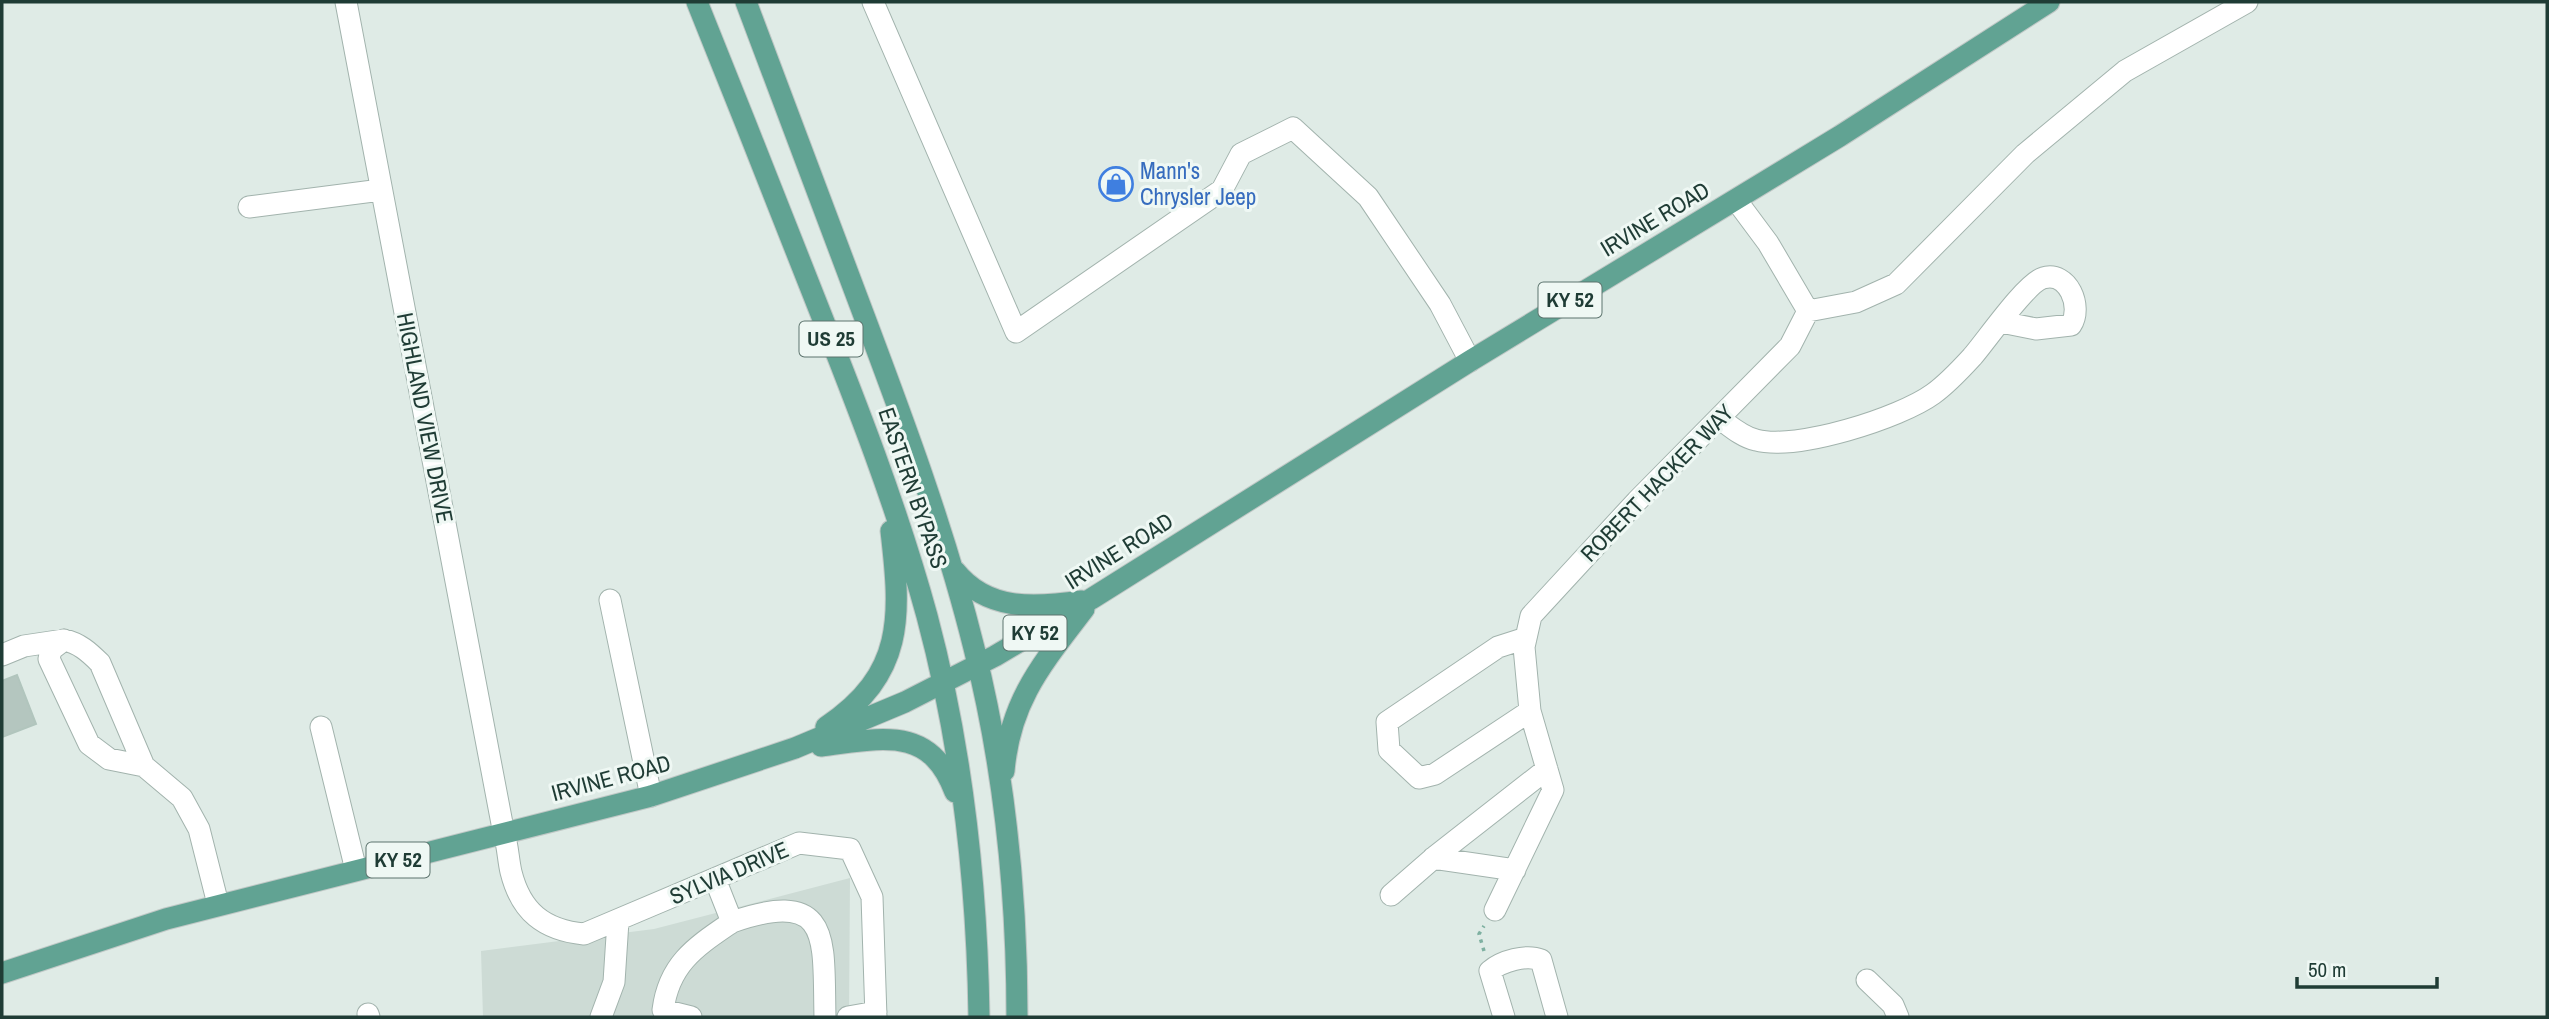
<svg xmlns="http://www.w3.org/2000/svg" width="2549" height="1019" font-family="'Archivo Narrow',sans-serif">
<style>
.built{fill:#cddbd5}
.building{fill:#b4c6bf;stroke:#b1c5bd;stroke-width:2}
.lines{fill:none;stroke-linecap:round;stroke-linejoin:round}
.minor-casing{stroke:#a2b3ad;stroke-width:23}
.major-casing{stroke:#c0c8c6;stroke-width:23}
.path{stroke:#7eb0a1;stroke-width:3.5;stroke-dasharray:3.5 5;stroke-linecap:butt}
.minor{stroke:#fff;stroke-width:21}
.major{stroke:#61a393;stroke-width:21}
.labels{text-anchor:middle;stroke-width:6;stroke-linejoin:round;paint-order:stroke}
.shield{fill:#eff8f4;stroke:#5d746e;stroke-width:2}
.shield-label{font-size:21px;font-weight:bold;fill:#1f3c35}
.shop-label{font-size:23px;fill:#366cbe;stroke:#eff8f4;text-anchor:start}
.street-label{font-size:23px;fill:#1f3c35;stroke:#eff8f4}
</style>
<rect width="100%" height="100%" fill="#dfebe6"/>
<!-- built -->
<path class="built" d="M850 878 849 1017H483L481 951 654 929Z"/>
<!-- building -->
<path class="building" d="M17 675 36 724 2 737V681Z"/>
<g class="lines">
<!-- minor casing -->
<g class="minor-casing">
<path id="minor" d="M346 2 504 834C508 846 508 859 511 872 521 912 544 930 584 934L799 843 850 849 872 897 876 1017
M873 2 1016 332 1222 190 1241 154 1293 128 1368 197 1440 304 1470 361
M249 207 381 190
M1808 311 1856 302 1896 284 2025 154 2125 71 2247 2
M1719 418C1730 426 1742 437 1756 440 1796 451 1900 418 1933 394 1947 384 1961 369 1972 357 1986 341 2026 283 2043 278 2068 270 2083 307 2071 325L2036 329 2001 322
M610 600 651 796
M1526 638 1498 647 1387 722 1389 750 1419 778 1435 774 1530 711
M2 655 24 646 64 640
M321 727 356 870
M144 766 109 759 89 744 49 659 51 650 64 640C79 643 89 652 100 663L144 766 182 798 199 829 218 904
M1433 858 1515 870
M1391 895 1437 855 1547 769
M1495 910 1553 790 1530 711 1524 647 1531 616 1637 501 1790 346 1808 311 1768 243 1736 200
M732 922C833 887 823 940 825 1017
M1867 980 1893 1005 1898 1017
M368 1014 369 1017
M601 1017 614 982 618 921
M691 1017 663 1010C669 963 697 946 732 922L715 879
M848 1017 876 1012
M1504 1017 1490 971C1502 961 1526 954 1541 960L1557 1017"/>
</g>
<!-- major casing -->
<g class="major-casing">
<path id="major" d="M697 2C736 99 775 197 813 294 855 400 897 506 927 616 962 747 977 882 979 1017
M746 2C783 103 821 204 860 305 903 419 945 531 974 648 1004 767 1017 894 1017 1017
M955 571C987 611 1034 608 1082 601
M826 727C905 674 901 617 891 531
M821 746C880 739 930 724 955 792
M1004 771C1010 700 1043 663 1084 609
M2 973 166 919 651 796 795 748 905 702 995 656 1091 599 1470 361 1840 136 2049 2"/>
</g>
<!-- path -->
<path class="path" d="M1484 951 1479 934 1484 926"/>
<!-- minor -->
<use href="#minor" class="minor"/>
<!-- major -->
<use href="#major" class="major"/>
</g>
<!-- icons -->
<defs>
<g id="shop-ring" transform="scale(1.75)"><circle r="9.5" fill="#eff8f4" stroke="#3f7fe0" stroke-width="1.5"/><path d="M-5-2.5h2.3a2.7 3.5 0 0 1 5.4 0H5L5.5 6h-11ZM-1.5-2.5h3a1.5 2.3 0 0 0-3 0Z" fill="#3f7fe0"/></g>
</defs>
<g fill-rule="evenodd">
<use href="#shop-ring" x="1116" y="184"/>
</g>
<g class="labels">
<!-- shield labels -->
<g class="shield">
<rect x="1538.5" y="282.5" width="63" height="35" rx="5"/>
<rect x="799.5" y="321.5" width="63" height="35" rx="5"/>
<rect x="1003.5" y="615.5" width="63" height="35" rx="5"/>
<rect x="366.5" y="842.5" width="63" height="35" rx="5"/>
</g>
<g class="shield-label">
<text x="1570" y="307">KY 52</text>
<text x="831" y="346">US 25</text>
<text x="1035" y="640">KY 52</text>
<text x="398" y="867">KY 52</text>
</g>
<!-- shop labels -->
<g class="shop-label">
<text x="1140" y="179">Mann's<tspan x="1140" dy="26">Chrysler Jeep</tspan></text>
</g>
<!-- street labels -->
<g class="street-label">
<text transform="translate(1655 219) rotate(-31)" y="8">IRVINE ROAD</text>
<text transform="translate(425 418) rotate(79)" y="8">HIGHLAND VIEW DRIVE</text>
<text transform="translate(1657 483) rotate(-46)" y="8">ROBERT HACKER WAY</text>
<text transform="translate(913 488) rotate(71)" y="8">EASTERN BYPASS</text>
<text transform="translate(1119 551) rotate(-32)" y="8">IRVINE ROAD</text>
<text transform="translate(611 778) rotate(-15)" y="8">IRVINE ROAD</text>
<text transform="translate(729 873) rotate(-23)" y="8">SYLVIA DRIVE</text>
</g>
</g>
<!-- border -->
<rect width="2549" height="1019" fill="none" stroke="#1f3c35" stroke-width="7"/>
<!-- scale -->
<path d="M2297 977v10h140v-10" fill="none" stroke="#1f3c35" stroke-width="3.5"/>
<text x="2308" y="977" font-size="21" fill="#1f3c35" stroke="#eff8f4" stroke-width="5" paint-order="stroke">50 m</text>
</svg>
